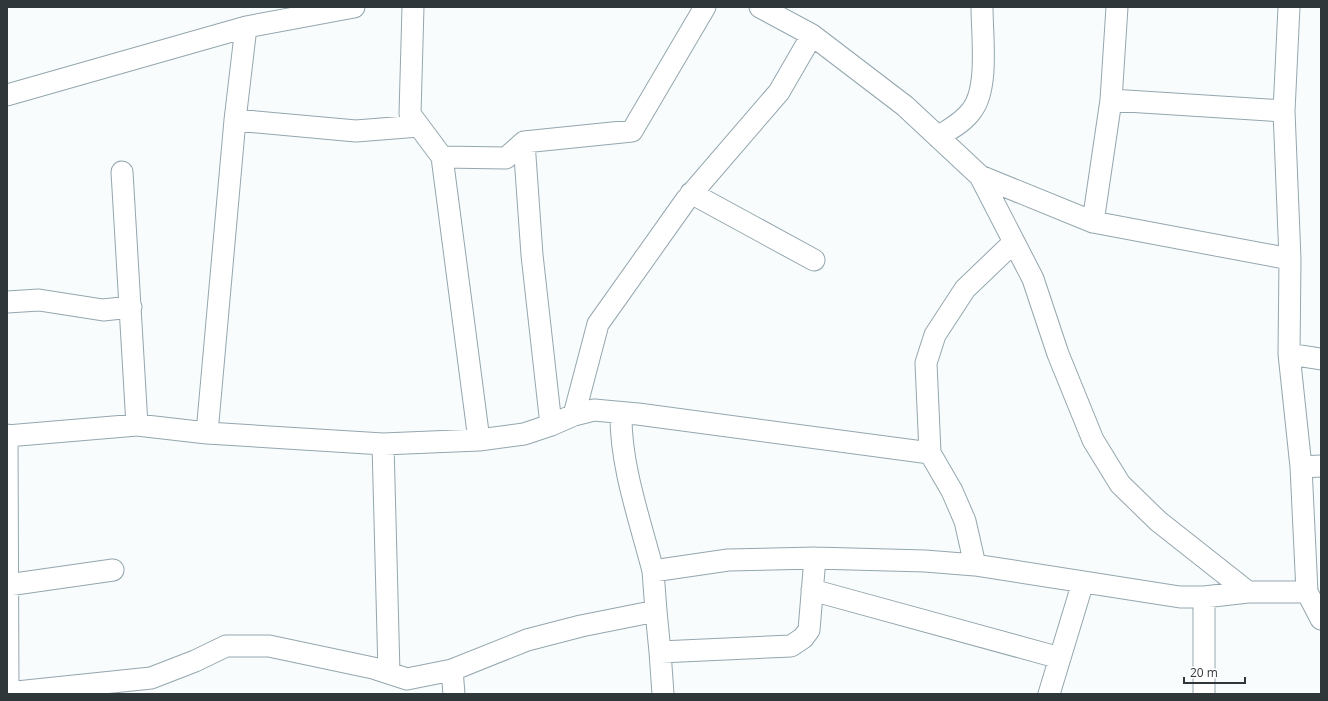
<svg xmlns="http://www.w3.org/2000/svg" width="1328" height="701" font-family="'Open Sans',sans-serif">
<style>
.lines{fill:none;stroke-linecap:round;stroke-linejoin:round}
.street-casing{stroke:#94a6ae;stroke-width:23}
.street{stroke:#fff;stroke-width:21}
</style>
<rect width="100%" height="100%" fill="#f8fcfd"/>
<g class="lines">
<!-- street casing -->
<g class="street-casing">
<path id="street" d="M413 7 410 114 442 157 479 440
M1289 7 1284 111 1290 259 1289 354 1301 467 1307 592 1321 619
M812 35 905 106 980 176 1014 242
M7 95 246 27 354 7
M1111 100 1284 111
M235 120 356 131 419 126
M938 137C950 129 964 122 972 110 989 88 982 35 982 7
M524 142 532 255 551 425
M442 157 506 158 524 142 632 131 705 7
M122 172 137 425
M980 176 1093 222 1290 259
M691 193 814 260
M1093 222 1111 100 1117 7
M7 302 39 300 103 310 131 307
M1289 354 1321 359
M621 413C620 465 640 520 653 571
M574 415 598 324 686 200 779 92 812 35 760 7
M207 433 383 444 479 440 524 434 551 425 574 415 594 410 638 414 930 453 926 363 935 335 965 289 1014 242 1033 279 1058 354 1093 440 1120 484 1158 521 1248 592
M7 435 8 694
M7 436 137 425 207 433 235 120 246 27
M383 444 389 673
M930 453 952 491 965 521 975 565 1180 597H1204L1248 592H1307
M1301 467 1321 466
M815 558 809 630 803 638 791 646 660 652 656 611 653 571 728 560 815 558 925 561 975 565
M8 585 113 570
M812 590 1060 658
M1204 597V694
M660 652 663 694
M452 670 454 694
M7 693 151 678 195 661 226 646H269L373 668 407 679 452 670 527 640 581 626 656 611
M1049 694 1083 582"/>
</g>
<!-- street -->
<use href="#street" class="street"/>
</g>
<!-- border -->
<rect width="1328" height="701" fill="none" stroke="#30373b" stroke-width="16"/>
<!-- scale -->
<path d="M1184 677v6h61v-6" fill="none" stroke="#30373b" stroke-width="2"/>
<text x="1190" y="677" font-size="12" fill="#30373b" stroke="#ffffff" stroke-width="3" paint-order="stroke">20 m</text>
</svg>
